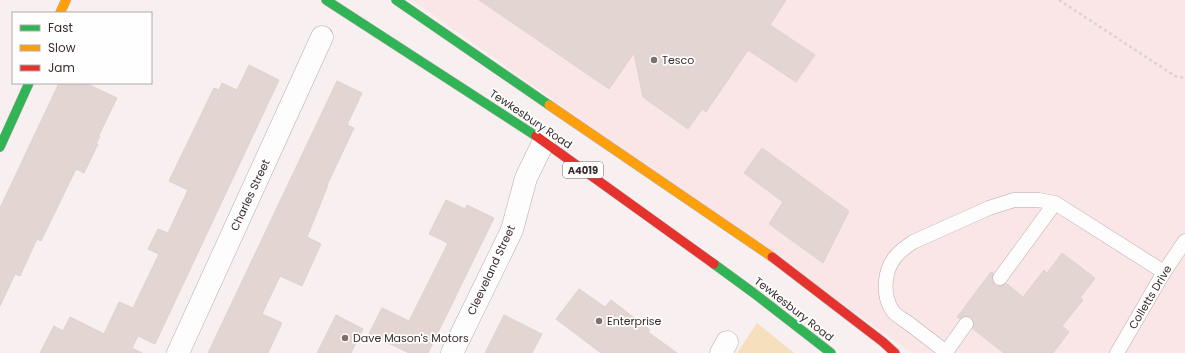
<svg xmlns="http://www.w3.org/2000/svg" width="1185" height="353" font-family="Poppins,sans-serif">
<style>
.built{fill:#fae6e6}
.green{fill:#f5dfbc}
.building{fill:#e3d6d2;stroke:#dcd3d0}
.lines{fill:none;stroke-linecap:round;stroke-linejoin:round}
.lane-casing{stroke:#b6abac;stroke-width:15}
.street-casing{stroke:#b6abac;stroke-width:23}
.fast-casing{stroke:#b6abac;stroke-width:10}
.slow-casing{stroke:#b6abac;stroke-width:10}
.jam-casing{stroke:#b6abac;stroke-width:10}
.path{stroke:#d8d5d5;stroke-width:2.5;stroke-dasharray:3 3;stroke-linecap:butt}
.lane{stroke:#fefdfd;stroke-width:14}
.street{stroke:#fefdfd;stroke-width:22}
.fast{stroke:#30b455;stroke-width:9}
.slow{stroke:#ff9f0a;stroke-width:9}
.jam{stroke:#e5322d;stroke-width:9}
.poi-dot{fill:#7c7071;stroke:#fefefe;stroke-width:1.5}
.labels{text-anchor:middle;stroke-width:3.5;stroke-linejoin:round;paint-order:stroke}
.shield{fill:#fefefe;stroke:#756a6b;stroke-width:1}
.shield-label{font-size:10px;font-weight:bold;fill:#3a2b2c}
.poi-label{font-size:11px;fill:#3a2b2c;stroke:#fefefe;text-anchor:start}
.street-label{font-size:11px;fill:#3a2b2c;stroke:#fefefe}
</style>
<rect width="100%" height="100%" fill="#f8f0f0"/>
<!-- built -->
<path class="built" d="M412 0H1185V353H912Z"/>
<!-- green -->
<path class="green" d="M757 323 794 353H737Z"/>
<!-- building -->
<path class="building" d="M479 0H786L770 25 815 55 796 82 748 50 706 112 702 109 688 129 643 97 634 53 609 89Z
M249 65 279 80 155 344 138 336 132 348 142 353H40L54 326 63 331 70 317 104 334 119 302 133 308 159 254 148 249 158 229 168 233 188 190 169 181 214 88 219 90 222 83 237 90Z
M337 81 362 93 347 125 354 128 327 185H328L307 237 321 244 302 286 280 276 262 314 282 323 268 353H208Z
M59 83H85L117 98 99 135 100 136 96 144H98L84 173 76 169 41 241 37 239 20 276 15 274 0 306V208Z
M762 148 849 211 823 263 769 224 783 202 744 173Z
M446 200 465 209 467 205 494 218 428 353H409L369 334 382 308 409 321 448 243 429 234Z
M1062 253 1095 278 1080 298 1083 300 1062 326 1069 332 1053 353H1004L973 329 974 324 971 317 966 316 959 319 957 317 991 272 993 273 992 281 995 285 999 286 1006 283 1023 297 1044 270 1047 273Z
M579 289 605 307 611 300 650 330 648 332 677 353H601L556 319Z
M336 315 363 329 351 353H317Z
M504 315 542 334 532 353H485Z"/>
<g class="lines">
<!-- lane casing -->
<g class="lane-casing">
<path id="lane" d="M1000 278 1055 203
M966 324 946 352C933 342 920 332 907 322 902 319 895 315 892 310 882 294 884 270 896 256 901 250 907 246 913 242L989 208 1014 200H1039L1055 203 1164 272
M1117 353 1164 272 1185 241"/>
</g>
<!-- street casing -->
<g class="street-casing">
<path id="street" d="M178 353 322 37
M452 353 512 230 526 178 544 141
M721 353 727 342"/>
</g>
<!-- fast casing -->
<g class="fast-casing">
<path id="fast" d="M326 0 536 136
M396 0 549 105
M0 147 29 83
M714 264 755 294 831 353"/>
</g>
<!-- slow casing -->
<g class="slow-casing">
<path id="slow" d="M60 13 66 0
M549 105 772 257"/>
</g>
<!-- jam casing -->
<g class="jam-casing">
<path id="jam" d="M536 136 714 264
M772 257 883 342 895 353"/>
</g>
<!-- path -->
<path class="path" d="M1059 0 1175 76 1185 78"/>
<!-- lane -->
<use href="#lane" class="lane"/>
<!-- street -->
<use href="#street" class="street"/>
<!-- fast -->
<use href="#fast" class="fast"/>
<!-- slow -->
<use href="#slow" class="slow"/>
<!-- jam -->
<use href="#jam" class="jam"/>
</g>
<!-- markers -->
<g class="poi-dot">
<circle cx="654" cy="60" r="4"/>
<circle cx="599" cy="321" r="4"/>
<circle cx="345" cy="338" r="4"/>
</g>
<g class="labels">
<!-- shield labels -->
<rect class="shield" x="563" y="162" width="40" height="16" rx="3"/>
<g class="shield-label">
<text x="583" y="174">A4019</text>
</g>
<!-- poi labels -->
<g class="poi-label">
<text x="662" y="64">Tesco</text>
<text x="607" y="325">Enterprise</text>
<text x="353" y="342">Dave Mason's Motors</text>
</g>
<!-- street labels -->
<g class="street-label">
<text transform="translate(531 119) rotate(34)" y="4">Tewkesbury Road</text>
<text transform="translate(250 195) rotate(-65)" y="4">Charles Street</text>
<text transform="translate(491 270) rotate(-65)" y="4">Cleeveland Street</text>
<text transform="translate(1150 297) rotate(-59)" y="4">Colletts Drive</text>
<text transform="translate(794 309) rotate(38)" y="4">Tewkesbury Road</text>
</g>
</g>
<!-- legend -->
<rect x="12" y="12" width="140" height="72" fill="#fefefe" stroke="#b0aaaa"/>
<rect x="20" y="25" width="20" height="6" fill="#30b455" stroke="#b0aaaa"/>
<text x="48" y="32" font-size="12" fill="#3a2b2c">Fast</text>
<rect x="20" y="45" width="20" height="6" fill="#ff9f0a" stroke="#b0aaaa"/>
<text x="48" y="52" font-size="12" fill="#3a2b2c">Slow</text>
<rect x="20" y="65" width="20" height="6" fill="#e5322d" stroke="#b0aaaa"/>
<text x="48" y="72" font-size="12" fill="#3a2b2c">Jam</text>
</svg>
